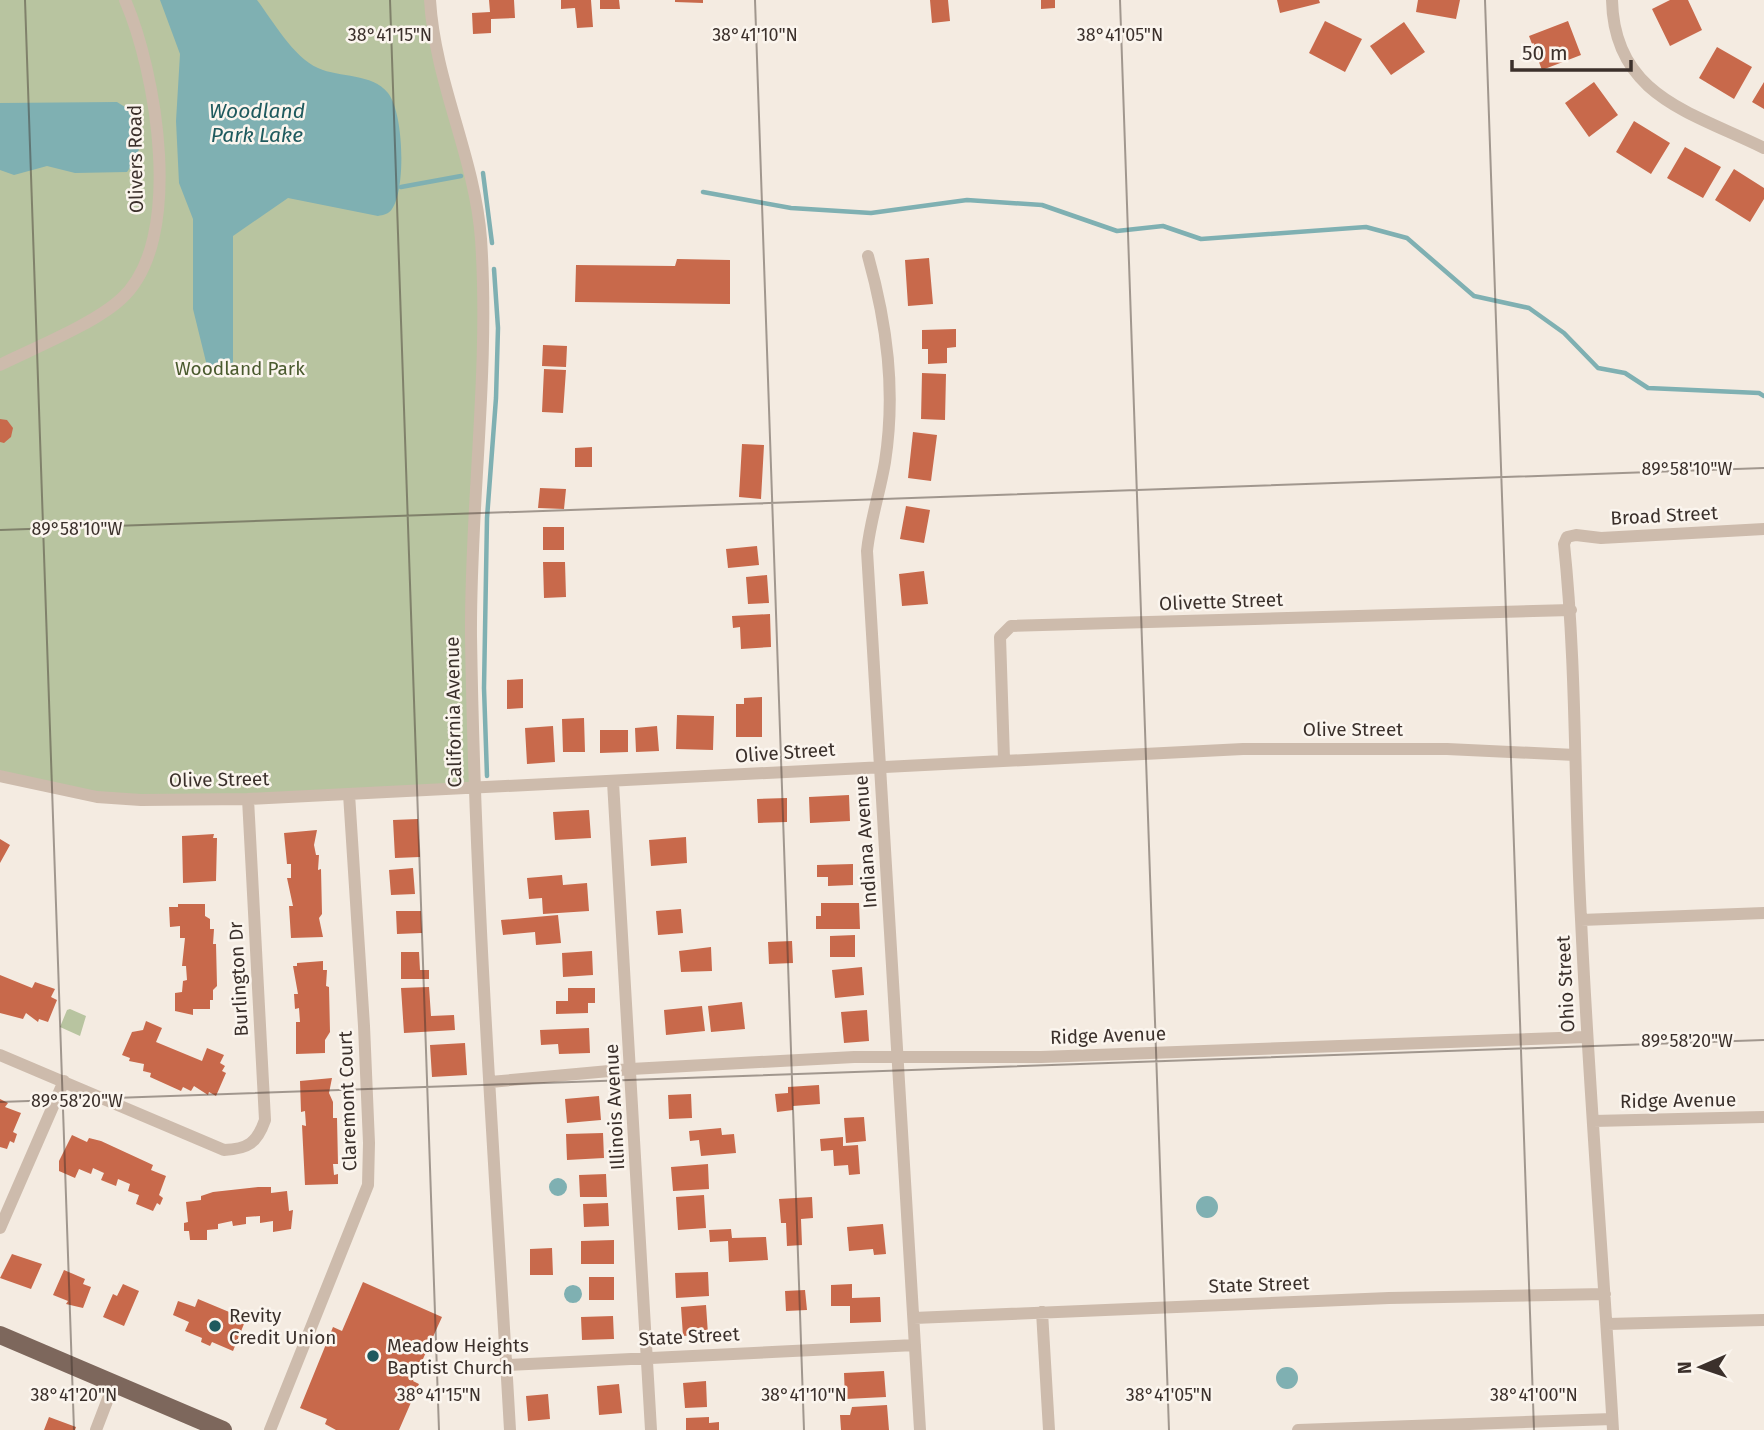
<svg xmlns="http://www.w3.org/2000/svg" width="1764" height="1430" font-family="'Fira Sans',sans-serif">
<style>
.green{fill:#b8c4a0}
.water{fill:#7fb0b2}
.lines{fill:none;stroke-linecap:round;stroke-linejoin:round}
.stream{stroke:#7fb0b2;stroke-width:4.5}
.building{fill:#c8694b}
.minor{stroke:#cdbbac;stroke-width:12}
.primary{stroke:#7d675c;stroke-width:18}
.ticks{fill:none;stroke:#3b302b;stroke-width:2;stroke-opacity:0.45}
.poi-dot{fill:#1f5a5e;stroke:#fbf5ee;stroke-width:2.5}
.labels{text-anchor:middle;stroke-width:5;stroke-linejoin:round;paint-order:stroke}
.street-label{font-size:19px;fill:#3b302b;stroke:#fbf5ee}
.park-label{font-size:19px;fill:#4a5a2e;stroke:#fbf5ee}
.poi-label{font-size:19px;fill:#3b302b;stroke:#fbf5ee;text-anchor:start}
.water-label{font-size:21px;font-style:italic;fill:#1f5a5e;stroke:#fbf5ee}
.ticks-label{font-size:18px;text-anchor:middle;fill:#3b302b;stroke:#fbf5ee;stroke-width:5;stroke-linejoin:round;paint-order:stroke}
</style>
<rect width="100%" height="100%" fill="#f4ebe1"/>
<!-- green -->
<path class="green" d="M0 0H432L438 66 473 183 482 312 473 790 141 800 0 775Z
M70 1009 86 1016 80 1036 60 1027 67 1010Z"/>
<!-- water -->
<path class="water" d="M160 0H257C273 21 293 57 318 68 340 78 372 73 388 93 404 113 406 189 392 209 389 214 383 215 378 216L288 198 233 236V373L208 370 193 309V219L179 183 176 121 180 54Z
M117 102 133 112C145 136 142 151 127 172L75 173 47 166 14 175 0 170V103Z
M549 1187a9 9 0 1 1 18 0a9 9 0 1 1-18 0Z
M1196 1207a11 11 0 1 1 22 0a11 11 0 1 1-22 0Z
M564 1294a9 9 0 1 1 18 0a9 9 0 1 1-18 0Z
M1276 1378a11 11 0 1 1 22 0a11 11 0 1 1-22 0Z"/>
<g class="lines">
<!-- stream -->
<path class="stream" d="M483 173 492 243
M401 187 461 176
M703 192 791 208 871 213 967 200 1042 205 1117 231 1163 226 1201 239 1366 227 1407 238 1474 296 1529 308 1564 333 1598 368 1625 373 1648 388 1759 393 1764 396
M487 776 484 688 487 518 496 398 498 328 494 269"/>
</g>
<!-- building -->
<path class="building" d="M489 0H514L515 18 491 19V33L473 34 472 13 490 12Z
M561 0H591L593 27 577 28 575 8 561 9Z
M600 0H619L620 9H600Z
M675 0H703V3L675 2Z
M930 0H948L950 21 932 23Z
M1041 0H1055V8L1041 9Z
M1277 0H1319L1320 3 1280 13Z
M1418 0H1460L1456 19 1416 12Z
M1670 0H1688L1702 30 1670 46 1652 9Z
M1325 21 1362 39 1345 72 1309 53Z
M1568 21 1581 55 1542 70 1529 36Z
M1404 22 1425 52 1391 75 1370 46Z
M1717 47 1752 67 1734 99 1699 78Z
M1594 82 1618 115 1589 137 1565 103Z
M1764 82V109L1752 102Z
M1634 121 1670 143 1651 174 1616 152Z
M1685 147 1721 167 1703 198 1667 178Z
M1734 169 1764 188V199L1750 222 1715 200Z
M929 258 933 304 908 306 905 260Z
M677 259 730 260V304L575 302 576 265 675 266Z
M956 329V347L947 348V363L928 364V349H922V330Z
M543 345 567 346 566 367 542 366Z
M544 369 566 370 563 413 542 412Z
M922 373 946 374 945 420 921 419Z
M0 419 7 420 13 428 11 437 4 443 0 442Z
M913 432 937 435 931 481 908 478Z
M742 444 764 445 761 499 739 497Z
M592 447V467H575V448Z
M540 488 566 489 564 509 538 508Z
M906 506 930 510 924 543 900 539Z
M543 527H564V550H543Z
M757 546 759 565 728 568 726 549Z
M543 562H565L566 597 544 598Z
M924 571 928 604 902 606 899 574Z
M767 575 769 603 748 604 746 577Z
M770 614 771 647 741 649 740 627 733 628 732 616Z
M523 679V708L507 709V680Z
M762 697V737H736V704H744V698Z
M677 715 714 716 713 750 676 749Z
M584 718 585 752H563L562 719Z
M553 726 555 762 527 764 525 728Z
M657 726 659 751 636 752 635 728Z
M600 730H628V752L600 753Z
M849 795 850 821 810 823 809 797Z
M787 798V822L758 823 757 799Z
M589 810 591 838 555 840 553 812Z
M418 819 420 857 395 858 393 820Z
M317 830 314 845 316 855H319L318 870 321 869 322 914 319 918 323 937 291 938 289 906H293L287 878H291V864H287L284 833Z
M214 834 213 838H217L216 881 183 883 182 836Z
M686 837 687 863 651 866 649 840Z
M0 839 10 845 0 863Z
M853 864V885L828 886V877H817V865Z
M413 868 415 894 391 895 389 870Z
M562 875 563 885 587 883 589 911 543 914 542 898 529 899 527 878Z
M821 903H859L860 929H816V916H821Z
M178 904H205V916L210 919V929H214L213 944H216L217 986 213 990V1000H210V1009H193V1015L175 1011V993L182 992 183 981 187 980 186 966H182L185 938H180V926L170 927 169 907H178Z
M681 909 683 933 658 935 656 911Z
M396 911H421L422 933 397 934Z
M558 915 561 943 536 945 535 932 503 935 501 920Z
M855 935V957H830V936Z
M792 941 793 963 769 964 768 942Z
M711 947 712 971 681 972 679 951Z
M592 951 593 975 563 977 562 953Z
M401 952H419L420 970H429V979H401Z
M323 961V970H327L326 986 329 987 330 1032 325 1040V1053L296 1054V1022H300L299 1008 295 1009 294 994H298L293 966H297V963Z
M862 967 864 995 835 998 832 970Z
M0 975 32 988 35 982 55 989 51 997 57 1000 48 1022 39 1019 38 1022 26 1013 23 1019 0 1013Z
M429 987 431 1016 454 1015 455 1030 404 1033 401 988Z
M568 988H595V1003H588V1013L556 1014V1001H568Z
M742 1002 745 1029 711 1032 708 1006Z
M702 1006 705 1031 666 1035 664 1010Z
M867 1010 869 1041 844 1043 841 1012Z
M146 1021 162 1028 156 1042 202 1061 207 1048 224 1055 220 1063 225 1066 222 1071 226 1073 216 1096 209 1092 208 1095 194 1086 191 1091 183 1087 181 1091 150 1077 151 1073 143 1071 144 1064 129 1061 130 1058 122 1055 132 1032 143 1030Z
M589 1028 590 1053 559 1054 558 1044 541 1045 540 1030Z
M465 1043 467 1075 432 1077 430 1045Z
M332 1078 329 1093 333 1102V1118H337L338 1164H333L334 1175 338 1174V1184L305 1185 302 1125 306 1126 305 1111 301 1112 300 1081Z
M819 1085 820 1104 793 1106V1110L777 1112 775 1094 788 1093V1087Z
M691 1094 692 1118 669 1119 668 1095Z
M599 1096 601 1120 567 1123 565 1099Z
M0 1099 8 1103 5 1107 21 1113 13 1132 17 1134 14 1143 10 1141 7 1149 0 1147Z
M864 1117 866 1141 846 1143 844 1118Z
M721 1128 722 1135 734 1134 736 1153 701 1156 699 1140 690 1141 689 1131Z
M603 1133 604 1158 567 1160 566 1134Z
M72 1135 87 1142 89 1138 101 1141 153 1165 151 1170 166 1176 159 1195 163 1198 160 1205 157 1203 153 1211 136 1204 139 1195 128 1191 130 1184 118 1179 116 1186 101 1180 104 1173 93 1168 91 1174 79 1169 75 1178 59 1171V1161Z
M843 1137V1146L858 1145 860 1174 849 1175 848 1165 834 1166 833 1150 821 1151 820 1139Z
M708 1164 709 1189 673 1191 671 1167Z
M606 1174 607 1197H580L579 1175Z
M258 1187H271V1193L287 1191 289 1211 293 1210 291 1229 273 1232V1221L260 1223V1216L246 1217V1224L233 1226 232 1221 218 1224V1229L207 1230V1240H190L189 1231H184V1223L188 1222 186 1202 201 1200V1196L213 1192Z
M704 1195 706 1228 678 1230 676 1197Z
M812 1197 813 1218 801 1219 802 1245 787 1246 786 1223H781L779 1199Z
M608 1203 609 1226 584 1227 583 1204Z
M883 1224 886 1254 874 1255 873 1249 849 1251 847 1227Z
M731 1229 732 1238 766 1237 768 1260 729 1262 728 1241 710 1242 709 1230Z
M614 1240V1264H581V1241Z
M552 1248 553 1275H530V1249Z
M12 1254 42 1264 31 1289 0 1278Z
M64 1270 85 1279 83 1284 91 1287 83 1308 66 1304 68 1301 53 1295Z
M708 1272 709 1296 676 1298 675 1273Z
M589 1277H614V1300H589Z
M363 1282 442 1317 413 1381 419 1384 399 1430H336L325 1424 327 1419 300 1408 333 1327 342 1331Z
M123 1284 139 1291 124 1326 103 1317 113 1294 117 1296Z
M852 1284V1298L880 1297 881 1322 850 1323V1306H831V1285Z
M805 1290 807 1310 786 1311 785 1291Z
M198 1299 246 1319 233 1351 212 1342 210 1346 201 1342 202 1338 185 1331 189 1322 173 1315 178 1301 195 1307Z
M706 1305 708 1334 683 1336 681 1307Z
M613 1316 614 1339 582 1340 581 1317Z
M884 1371 886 1397 845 1399 844 1373Z
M706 1381 707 1407 685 1408 683 1383Z
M619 1384 622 1413 599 1415 597 1386Z
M548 1394 550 1419 528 1421 526 1396Z
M887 1405 889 1430H841L840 1415H850L852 1407Z
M49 1417 76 1427 75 1430H44Z
M709 1417V1423L719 1422V1430H686V1418Z"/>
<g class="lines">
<!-- minor -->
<path class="minor" d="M430 0C435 83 475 157 481 239 490 372 470 504 471 636 475 901 495 1166 510 1430
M1612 0C1614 96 1691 112 1764 148
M868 256C887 324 896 391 885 462 880 492 870 521 867 551L920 1430
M0 365C34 348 94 324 121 299 186 241 156 71 125 0
M1004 759 1000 637 1011 626 1571 610
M0 776 97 797 141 800 248 799 1243 749H1447L1575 755
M613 782 651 1430
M1581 920 1764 913
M0 1055 224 1150C248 1149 257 1143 265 1120L248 799
M490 1082 631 1069 854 1057H1041L1587 1037
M1593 1121 1764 1117
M0 1228 64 1081
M1042 1312 1049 1430
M914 1318 1389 1298 1605 1294
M1607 1324 1764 1320
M507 1365 915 1345
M96 1430 114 1383
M270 1430 368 1185 369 1143 364 1026 349 794
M1298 1430 1612 1419
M1613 1430C1603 1259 1589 1089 1581 919 1574 794 1577 669 1564 544L1567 537 1576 535 1601 538 1764 529"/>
<!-- primary -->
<path class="primary" d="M0 1335 223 1430"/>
</g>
<!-- ticks -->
<path class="ticks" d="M25 0 74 1430M390 0 439 1430M755 0 804 1430M1120 0 1169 1430M1485 0 1534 1430M0 530 1764 468M0 1102 1764 1040"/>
<!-- markers -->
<g class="poi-dot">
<circle cx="215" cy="1326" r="7"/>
<circle cx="373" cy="1356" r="7"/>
</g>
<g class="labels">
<!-- street labels -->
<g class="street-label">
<text transform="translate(135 159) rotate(-91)" y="7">Olivers Road</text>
<text transform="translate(1664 515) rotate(-3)" y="7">Broad Street</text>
<text transform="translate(1221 601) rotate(-2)" y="7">Olivette Street</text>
<text transform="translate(453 712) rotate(-91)" y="7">California Avenue</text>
<text x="1353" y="736">Olive Street</text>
<text transform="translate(785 752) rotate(-4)" y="7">Olive Street</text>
<text transform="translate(219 779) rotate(-1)" y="7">Olive Street</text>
<text transform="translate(865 842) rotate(-94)" y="7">Indiana Avenue</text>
<text transform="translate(238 979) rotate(-93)" y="7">Burlington Dr</text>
<text transform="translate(1565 984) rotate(-93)" y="7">Ohio Street</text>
<text transform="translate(1108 1035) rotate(-2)" y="7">Ridge Avenue</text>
<text transform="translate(1678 1100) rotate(-1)" y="7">Ridge Avenue</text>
<text transform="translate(347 1101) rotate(-92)" y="7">Claremont Court</text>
<text transform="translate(614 1107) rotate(-93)" y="7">Illinois Avenue</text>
<text transform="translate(1259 1284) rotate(-2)" y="7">State Street</text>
<text transform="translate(689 1336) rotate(-3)" y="7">State Street</text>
</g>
<!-- park labels -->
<g class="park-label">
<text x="240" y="375">Woodland Park</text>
</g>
<!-- poi labels -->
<g class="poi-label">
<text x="229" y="1322">Revity<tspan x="229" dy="22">Credit Union</tspan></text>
<text x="387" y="1352">Meadow Heights<tspan x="387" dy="22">Baptist Church</tspan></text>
</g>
<!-- water labels -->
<g class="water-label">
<text x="257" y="118">Woodland<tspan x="257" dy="24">Park Lake</tspan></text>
</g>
</g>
<g class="ticks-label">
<text x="390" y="41">38°41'15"N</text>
<text x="755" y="41">38°41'10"N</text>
<text x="1120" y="41">38°41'05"N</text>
<text x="1687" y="475">89°58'10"W</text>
<text x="77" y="535">89°58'10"W</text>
<text x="1687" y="1047">89°58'20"W</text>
<text x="77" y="1107">89°58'20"W</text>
<text x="74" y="1401">38°41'20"N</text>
<text x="439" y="1401">38°41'15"N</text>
<text x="804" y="1401">38°41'10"N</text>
<text x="1169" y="1401">38°41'05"N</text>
<text x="1534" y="1401">38°41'00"N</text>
</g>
<!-- north arrow -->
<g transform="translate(1701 1367) rotate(268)" stroke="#fbf5ee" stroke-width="5" paint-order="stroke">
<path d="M0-5L12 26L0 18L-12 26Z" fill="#3b302b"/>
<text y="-10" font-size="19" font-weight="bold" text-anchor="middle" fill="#3b302b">N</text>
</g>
<!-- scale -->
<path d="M1512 60v10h119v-10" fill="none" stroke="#3b302b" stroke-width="3.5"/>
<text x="1522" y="60" font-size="21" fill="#3b302b" stroke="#fbf5ee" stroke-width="5" paint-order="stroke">50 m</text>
</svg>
